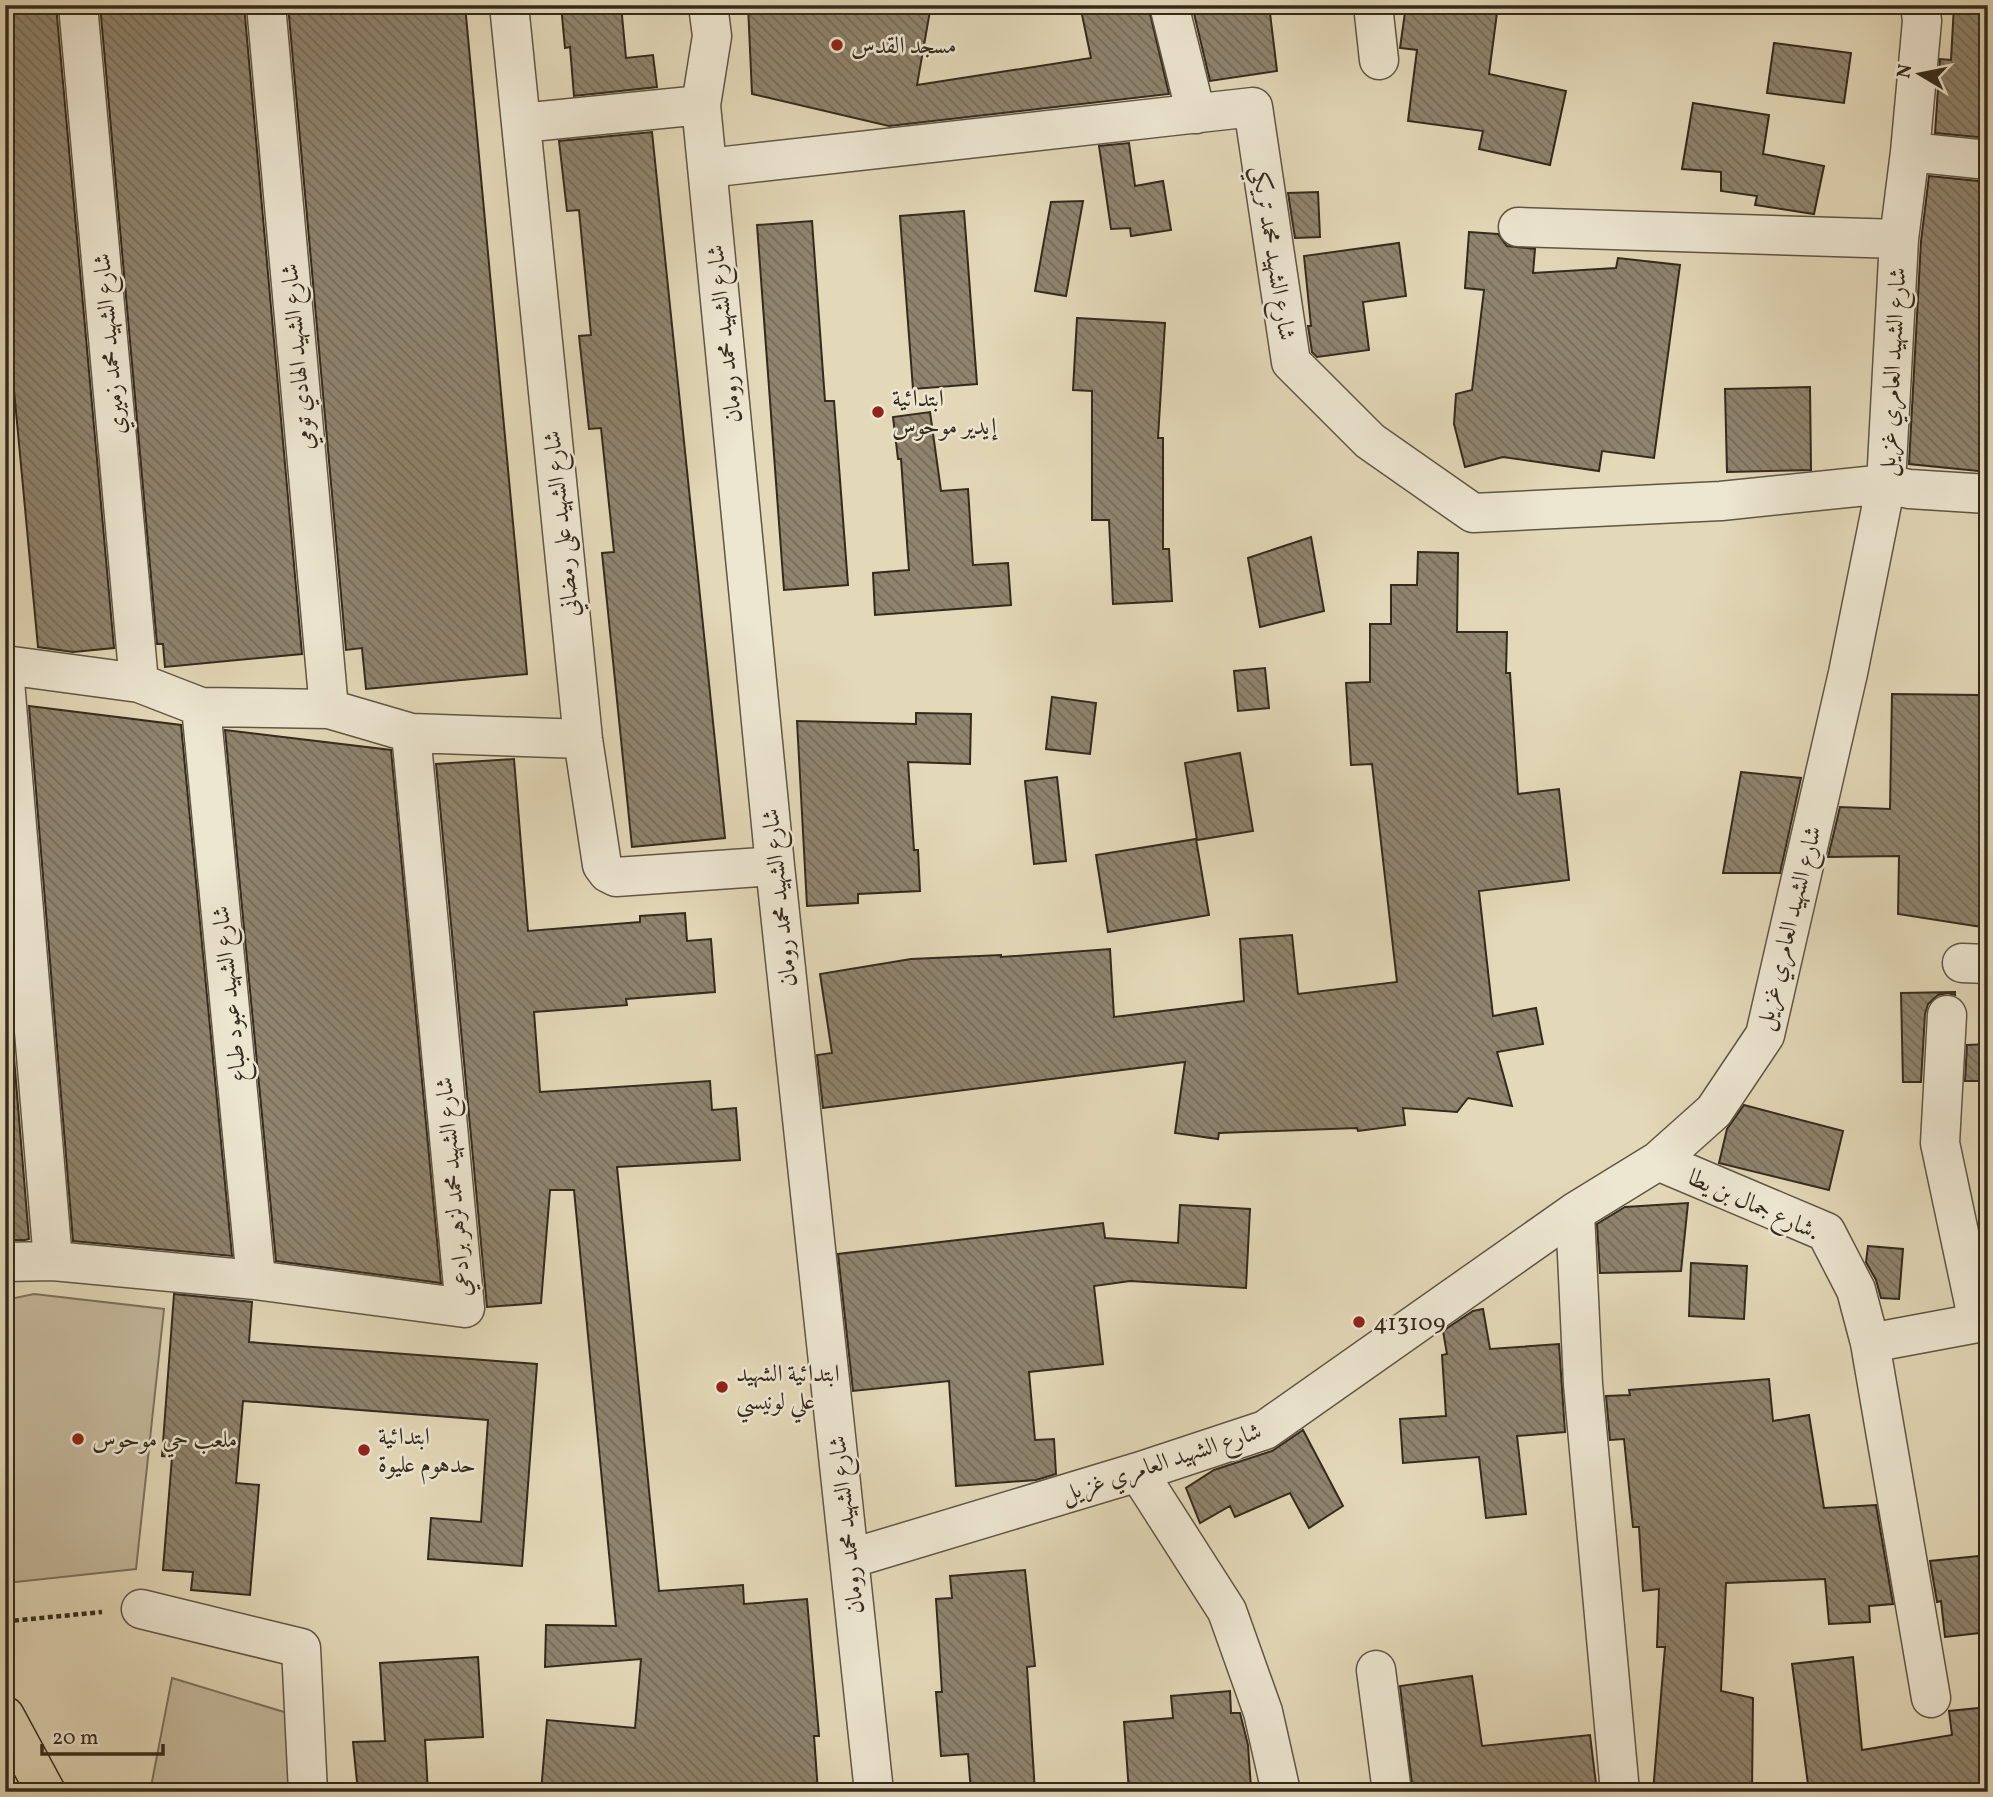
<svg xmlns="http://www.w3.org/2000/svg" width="1993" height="1797" font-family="Vollkorn,Amiri,serif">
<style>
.green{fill:#c5ba9e;stroke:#7c725e;stroke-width:2}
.building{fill:url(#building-back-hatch);stroke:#342a1d;stroke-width:2}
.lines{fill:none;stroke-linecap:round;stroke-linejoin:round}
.minor-casing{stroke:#605644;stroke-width:41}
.highway-casing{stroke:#342a1d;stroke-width:41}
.path{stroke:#342a1d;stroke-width:4.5;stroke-dasharray:5 3.5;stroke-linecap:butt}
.minor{stroke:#ede6d1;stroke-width:38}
.highway{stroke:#e3d8b8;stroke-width:38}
.poi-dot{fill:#8f2418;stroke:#ede6d1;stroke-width:2.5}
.labels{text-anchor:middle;stroke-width:5;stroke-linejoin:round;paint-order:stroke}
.poi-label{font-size:24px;fill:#342a1d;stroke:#ede6d1;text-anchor:start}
.street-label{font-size:24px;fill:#342a1d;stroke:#ede6d1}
</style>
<defs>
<pattern id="building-back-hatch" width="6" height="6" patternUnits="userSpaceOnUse" patternTransform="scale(1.75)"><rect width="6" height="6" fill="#8f846e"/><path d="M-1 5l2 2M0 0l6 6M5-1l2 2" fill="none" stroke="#766c5a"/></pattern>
</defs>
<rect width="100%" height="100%" fill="#e3d8b8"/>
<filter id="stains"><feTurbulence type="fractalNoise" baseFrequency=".00286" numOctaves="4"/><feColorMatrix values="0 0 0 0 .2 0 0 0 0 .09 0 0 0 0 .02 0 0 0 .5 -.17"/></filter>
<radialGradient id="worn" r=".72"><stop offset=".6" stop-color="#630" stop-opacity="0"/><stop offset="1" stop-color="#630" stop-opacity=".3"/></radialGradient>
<!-- green -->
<path class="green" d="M34 1294 164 1309 136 1569 7 1583 5 1300Z
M172 1678 294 1715 297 1792H150Z"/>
<!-- building -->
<path class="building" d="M5 5H56L114 648 73 652 38 647 5 294Z
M100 5H244L302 654 165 667 163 644H157Z
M288 5H465L527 674 366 689 362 648 346 650Z
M561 5H621L626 58 653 55 657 87 574 96 570 47 565 48Z
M748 5H931L917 85 1091 58 1080 5H1148L1169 94 889 126 752 94Z
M1192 5H1269L1277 71 1210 81Z
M1406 5H1498L1489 74 1566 91 1550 165 1479 149 1483 131 1408 121 1417 50 1400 48Z
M1954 5H1988V138L1935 133 1940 59 1951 60Z
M1774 43 1851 53 1844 103 1767 93Z
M1693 103 1769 115 1763 154 1824 166 1814 214 1755 205 1757 196 1721 191V172L1682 169Z
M652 132 725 838 632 847 602 553 614 552 601 428 589 429 579 336 591 335 579 210 567 211 559 141Z
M1129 143 1135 186 1163 181 1171 230 1131 236 1130 228 1111 229 1099 146Z
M1929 176 1988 182V321L1979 404H1988V472L1909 464 1921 241Z
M1318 192 1320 237 1295 238 1288 193Z
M1083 201 1066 296 1035 291 1051 202Z
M964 211 977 384 913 389 900 216Z
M812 221 825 401H834L848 585 784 590 757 225Z
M1469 232 1498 234 1507 246 1535 249 1533 273 1616 268 1618 258 1680 265 1654 458 1602 451 1599 471 1503 457 1465 467 1454 424 1456 394 1472 390 1484 290 1465 288Z
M1399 243 1406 296 1363 302 1369 350 1317 357 1312 352 1308 326H1311L1304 256Z
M1077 318 1165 323 1158 438H1163V549H1169L1172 601 1113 604 1109 520H1092V391L1073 390Z
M1810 387 1811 470 1727 472 1725 389Z
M930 412 941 491 968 489 973 565 1008 563 1011 605 875 615 873 573 909 570 901 459H898L893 417Z
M1311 537 1324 611 1260 627 1248 558Z
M1418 552 1458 553 1457 632H1507L1506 673H1510L1518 794 1559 789 1569 880 1479 891 1493 1016 1536 1008 1543 1044 1497 1052 1512 1106 1468 1098 1457 1112 1403 1108 1405 1125 1358 1131 1357 1128 1219 1133 1218 1139 1175 1133 1185 1062 823 1108 817 1055 832 1053 820 974 911 959 1001 955V957L1110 949 1114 1017 1244 1001 1240 939 1292 935 1298 994 1397 982 1372 764 1351 765 1346 683 1370 682V624H1391V585H1417Z
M1265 668 1269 708 1238 711 1234 671Z
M1892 694 1980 695 1979 824 1988 825V928L1898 914 1899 856 1828 857 1840 807 1890 809Z
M1052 697 1096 703 1090 754 1046 749Z
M29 706 181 725 232 1256 73 1241Z
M916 713 971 714 970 764 908 762 914 850H918L920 891 858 894V903L807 906 797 721 916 724Z
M225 730 391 750 441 1283 276 1261Z
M1240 753 1253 831 1197 840 1185 763Z
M514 759 528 931 640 922V916L685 913 687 941 711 939 715 992 626 999 627 1005 534 1012 540 1092 710 1081 712 1110 736 1108 740 1160 617 1167 659 1591 743 1585 744 1604 807 1599 819 1736H814L818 1792H541L547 1720 635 1728 641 1659 545 1667 546 1625 616 1626 574 1190H550L541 1303 487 1307 436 764Z
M1741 772 1801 778 1780 873H1723Z
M1057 777 1066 861 1034 864 1025 781Z
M1196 839 1209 915 1108 932 1096 855Z
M5 949 29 1239 25 1240H5Z
M1955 992V995L1948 993 1938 995 1928 1004 1925 1014 1921 1082H1903L1901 993Z
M1988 1044V1081H1965L1967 1045Z
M1744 1105 1843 1131 1829 1190 1719 1163 1727 1129Z
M1688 1203 1681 1271 1600 1273 1597 1224 1625 1207Z
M1180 1205 1250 1209 1246 1288 1130 1281 1094 1286 1103 1364 1029 1372 1035 1440 1054 1439 1056 1474 1036 1480 956 1486 949 1381 853 1391 838 1254 1103 1223 1105 1238 1178 1243Z
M1868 1246 1903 1249 1899 1299 1881 1298 1876 1280 1866 1262Z
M1691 1263 1747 1266 1744 1319 1689 1316Z
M174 1294 252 1302 249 1342 537 1364 522 1566 428 1559 431 1518 481 1522 488 1420 243 1401 236 1483 259 1485 250 1595 191 1590 193 1572 163 1570 172 1457 162 1456Z
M1483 1309 1490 1349 1559 1344 1565 1432 1517 1436 1526 1514 1486 1518 1479 1457 1403 1463 1400 1419 1446 1416 1442 1355 1447 1354 1443 1331 1473 1311Z
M1769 1379 1773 1421 1809 1415 1824 1508 1876 1505 1893 1604 1869 1606 1870 1622 1829 1624 1825 1579 1726 1583 1721 1691 1753 1698 1752 1792H1653L1665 1647H1657L1659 1589 1643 1591 1639 1527H1633L1624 1439 1610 1440 1606 1396 1630 1395 1629 1390Z
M1303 1430 1343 1506 1309 1528 1290 1493 1235 1517 1230 1506 1200 1523 1186 1488 1214 1470 1272 1451Z
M1988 1555V1632L1945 1637 1941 1601 1937 1602 1930 1561Z
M1025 1570 1035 1666 1027 1667 1035 1792H971L968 1754 941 1756 936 1692H942L936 1599 952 1598 950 1576Z
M478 1657 483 1737 425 1740 428 1792H358L353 1742 385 1741 380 1663Z
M1853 1657 1862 1750 1952 1735 1949 1711 1988 1707V1792H1809L1792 1664Z
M1472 1676 1482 1746 1590 1735 1597 1792H1413L1400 1686Z
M1230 1691 1231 1713H1240L1248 1745 1251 1788 1209 1792H1129L1124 1722 1173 1718 1171 1696Z"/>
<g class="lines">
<!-- minor casing -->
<g class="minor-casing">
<path id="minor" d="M78 5 139 683
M266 5 329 709
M509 5 583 739 602 865 608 873 616 877 775 866
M708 5 712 36 701 105 775 866 874 1792
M1169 5 1196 114
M1373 5 1379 60
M521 123 701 105
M1910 152 1988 160
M708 168 1253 107 1291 362 1370 441 1473 513 1721 501 1886 484 1909 489 1988 494
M1518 227 1899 239
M5 665 139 683 201 707 329 709 411 733 583 739
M5 681 53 1261
M201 707 256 1280
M1962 963 1988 964
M1947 1015 1940 1143 1978 1322
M1658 1161 1826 1232 1856 1290 1870 1343 1988 1321
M1575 1212 1583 1384 1620 1792
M5 1262 53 1261 256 1280 465 1308 411 733
M1870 1343 1931 1698
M1138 1472 1227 1611 1263 1712 1281 1792
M849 1559 1138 1472 1265 1430 1575 1212 1658 1161 1714 1111 1765 1035 1848 673 1886 484 1899 239 1910 152 1922 21 1920 5
M141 1609 301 1648 308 1792
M1376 1670 1392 1792"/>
</g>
<!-- highway casing -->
<g class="highway-casing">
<path id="highway" d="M5 1716 46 1792"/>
</g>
<!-- path -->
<path class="path" d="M5 1609 10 1621 102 1612"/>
<!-- minor -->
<use href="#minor" class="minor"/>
<!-- highway -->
<use href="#highway" class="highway"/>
</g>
<!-- markers -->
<g class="poi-dot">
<circle cx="837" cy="45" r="7"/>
<circle cx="878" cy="412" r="7"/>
<circle cx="1359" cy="1322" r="7"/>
<circle cx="722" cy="1387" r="7"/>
<circle cx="78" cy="1439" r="7"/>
<circle cx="364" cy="1450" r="7"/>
</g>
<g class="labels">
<!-- poi labels -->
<g class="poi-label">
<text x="851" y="53">مسجد القدس</text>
<text x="892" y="406">ابتدائية<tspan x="892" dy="28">إيدير موحوس</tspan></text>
<text x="1373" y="1330">413109</text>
<text x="736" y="1381">ابتدائية الشهيد<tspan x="736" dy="28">علي لونيسي</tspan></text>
<text x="378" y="1444">ابتدائية<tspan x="378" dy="28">حدهوم عليوة</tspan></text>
<text x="92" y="1447">ملعب حي موحوس</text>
</g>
<!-- street labels -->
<g class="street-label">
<text transform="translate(1274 253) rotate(81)" y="8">شارع الشهيد محمد تريكي</text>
<text transform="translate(724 334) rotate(-96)" y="8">شارع الشهيد محمد رومان</text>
<text transform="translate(109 344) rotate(-95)" y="8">شارع الشهيد محمد زميري</text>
<text transform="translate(297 357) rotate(-95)" y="8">شارع الشهيد الهادي تومي</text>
<text transform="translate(1892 372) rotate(-87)" y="8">شارع الشهيد العامري غزيل</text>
<text transform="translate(561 524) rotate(-96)" y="8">شارع الشهيد على رمضاني</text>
<text transform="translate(779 898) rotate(-96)" y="8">شارع الشهيد محمد رومان</text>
<text transform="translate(1788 928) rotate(-76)" y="8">شارع الشهيد العامري غزيل</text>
<text transform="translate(229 994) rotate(-96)" y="8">شارع الشهيد عبود طباع</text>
<text transform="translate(453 1187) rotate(-95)" y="8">شارع الشهيد محمد لزهر برادعي</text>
<text transform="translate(1754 1204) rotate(24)" y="8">شارع جمال بن يطا.</text>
<text transform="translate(1161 1462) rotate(-18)" y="8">شارع الشهيد العامري غزيل</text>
<text transform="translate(846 1525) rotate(-96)" y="8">شارع الشهيد محمد رومان</text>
</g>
</g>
<!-- margin -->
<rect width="1993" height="1797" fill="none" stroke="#e3d8b8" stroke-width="28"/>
<rect x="7" y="7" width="1979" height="1783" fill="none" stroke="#342a1d" stroke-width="3.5"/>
<rect x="14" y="14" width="1965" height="1769" fill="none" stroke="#342a1d" stroke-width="2"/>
<!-- north arrow -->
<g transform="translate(1920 74) rotate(280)" stroke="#ede6d1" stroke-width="5" paint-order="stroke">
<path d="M0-5L12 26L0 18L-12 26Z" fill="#342a1d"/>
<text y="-10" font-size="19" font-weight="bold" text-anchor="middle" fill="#342a1d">N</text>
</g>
<!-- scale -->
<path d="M42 1744v10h121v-10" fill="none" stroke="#342a1d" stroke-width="3.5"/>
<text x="52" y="1744" font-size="21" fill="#342a1d" stroke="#ede6d1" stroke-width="5" paint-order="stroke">20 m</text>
<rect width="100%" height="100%" filter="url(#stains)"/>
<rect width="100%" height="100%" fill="url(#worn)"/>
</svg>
